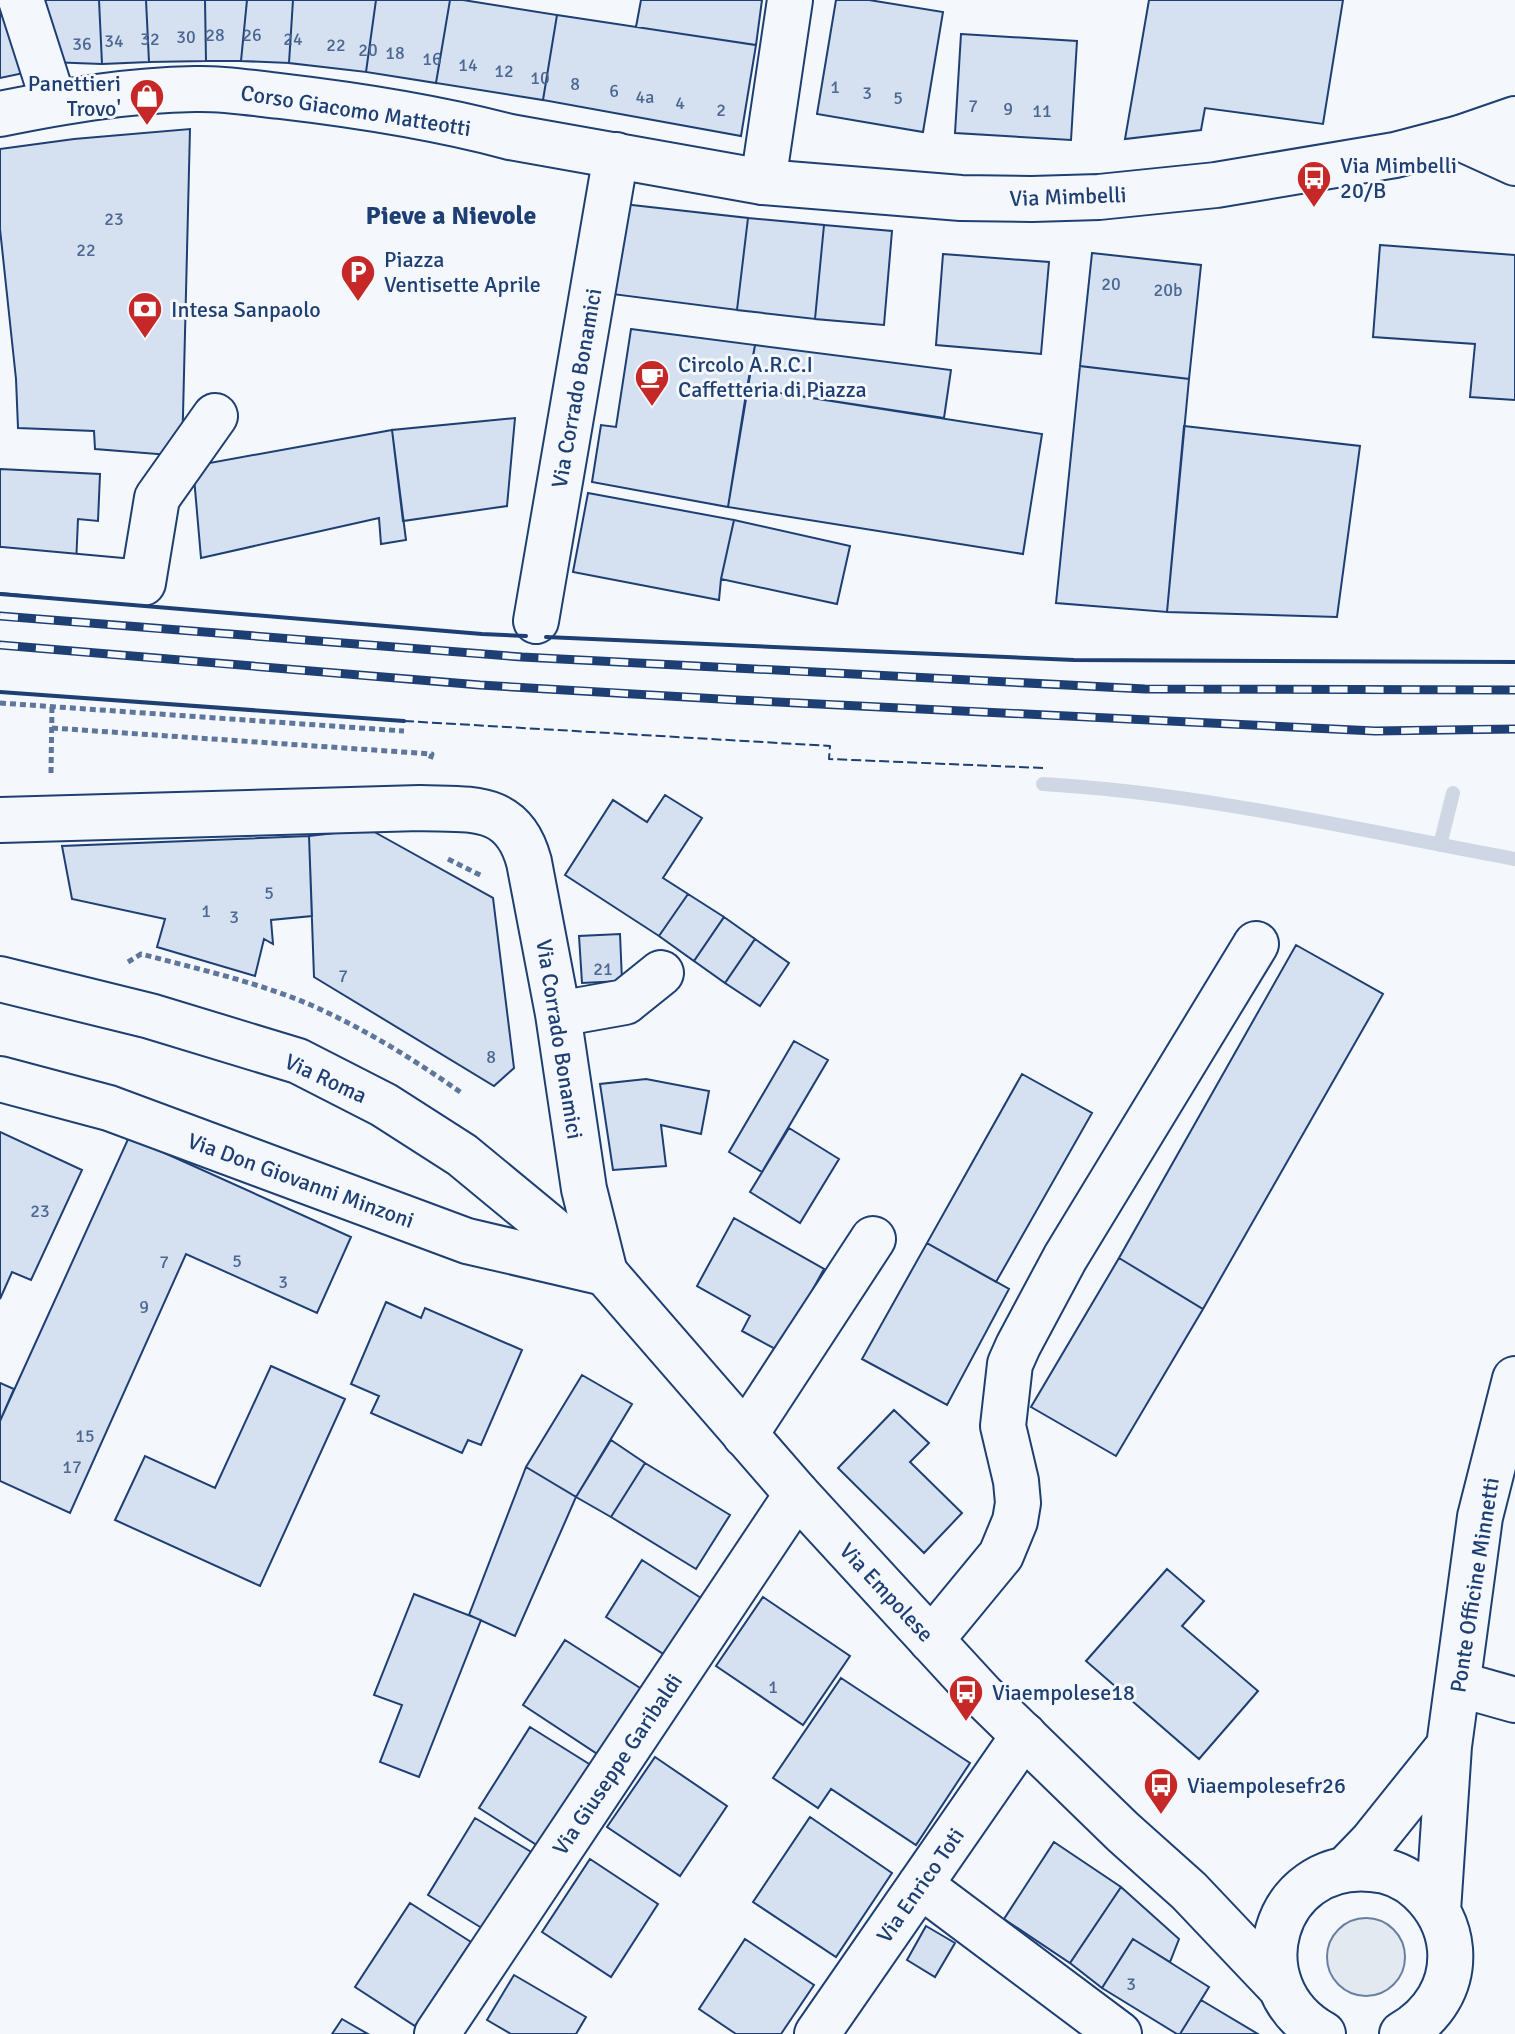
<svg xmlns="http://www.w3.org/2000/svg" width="1515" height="2034" font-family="Signika,sans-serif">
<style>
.green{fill:#e3e9f0;stroke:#687fa3;stroke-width:2}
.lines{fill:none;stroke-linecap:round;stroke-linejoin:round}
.stream{stroke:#cfd7e4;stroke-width:14}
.building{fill:#d5e0f0;stroke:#1d3f73;stroke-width:2}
.minor-casing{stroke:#1d3f73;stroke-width:48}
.major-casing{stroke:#1d3f73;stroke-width:48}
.path{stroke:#5e769c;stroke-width:5;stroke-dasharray:6 4;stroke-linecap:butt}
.minor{stroke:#f4f7fb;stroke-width:44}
.major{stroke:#f4f7fb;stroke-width:44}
.rail-casing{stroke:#1d3f73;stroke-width:9}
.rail{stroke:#f4f7fb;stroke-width:6;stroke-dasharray:18;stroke-linecap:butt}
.fence{stroke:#1d3f73;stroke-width:2;stroke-dasharray:10 4;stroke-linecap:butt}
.wall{stroke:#1d3f73;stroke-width:4}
.labels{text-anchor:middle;stroke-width:6;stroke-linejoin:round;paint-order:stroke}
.number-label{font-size:18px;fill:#4b6792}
.poi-label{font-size:22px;fill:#1d3f73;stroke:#f4f7fb;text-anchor:start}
.street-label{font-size:22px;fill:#1d3f73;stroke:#f4f7fb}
.quarter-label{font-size:26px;font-weight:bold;fill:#1d3f73;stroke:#f4f7fb}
</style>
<rect width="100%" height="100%" fill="#f4f7fb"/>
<!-- green -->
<path class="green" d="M1327 1957a39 39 0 1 1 78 0a39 39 0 1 1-78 0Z"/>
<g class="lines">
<!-- stream -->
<path class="stream" d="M1043 784C1200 793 1360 830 1515 859
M1440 845 1453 793"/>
</g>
<!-- building -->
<path class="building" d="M0 0 33 71 0 78Z
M32 0H99L102 64 48 62Z
M99 0H146L149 62 102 64Z
M146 0H205L206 61 149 62Z
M205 0H247L241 61H206Z
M247 0H293L289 63 241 61Z
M293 0H376L366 72 289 63Z
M376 0H450L436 83 366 72Z
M450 0H463L557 15 543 100 436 83Z
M641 0H762L756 45 636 27Z
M836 0H869L943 12 923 132 817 114Z
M1149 0H1343L1323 124 1205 108 1201 130 1125 139Z
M557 15 756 45 741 136 543 100Z
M961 34 1077 41 1071 140 955 133Z
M190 129 182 456 95 449 94 431 18 428 16 379 0 229V149L74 139Z
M623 204 748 218 737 310 612 294Z
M748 218 824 225 815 319 737 310Z
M824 225 892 231 884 325 815 319Z
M1380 245 1515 255V400L1470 397 1475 344 1373 337Z
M1092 253 1201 265 1189 379 1080 366Z
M943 254 1049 262 1041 354 936 345Z
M631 329 755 345 728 507 592 482 601 425 616 427Z
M755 345 951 370 944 418 747 388Z
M1080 366 1189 379 1167 612 1056 603Z
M747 388 1042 434 1023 554 728 507Z
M515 418 507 506 403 521 392 430Z
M1184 426 1360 446 1337 617 1167 612Z
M392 430 406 540 381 544 379 518 201 558 193 466Z
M0 469 100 474 98 521 78 519 76 565 0 561Z
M588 493 734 520 721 579 719 600 573 572Z
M734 520 850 546 837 604 721 579Z
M665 795 702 818 663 878 688 894 659 936 565 875 613 800 647 822Z
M369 829 493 898 514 1068 494 1086 314 977 309 836Z
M309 836 312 916 271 920 273 944 264 939 255 976 157 947 165 919 72 899 62 846Z
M688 894 724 917 694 961 659 936Z
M724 917 755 939 725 983 694 961Z
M620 934 622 981 582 983 579 936Z
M755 939 789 963 760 1006 725 983Z
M1296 945 1383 994 1203 1309 1119 1258Z
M794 1041 828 1060 762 1172 729 1152Z
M1022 1074 1092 1113 996 1282 927 1243Z
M646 1079 709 1091 701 1134 661 1125 666 1166 613 1170 600 1084Z
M789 1128 839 1159 800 1223 750 1192Z
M0 1132 82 1170 31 1280 12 1272 0 1299Z
M129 1137 351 1237 317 1313 186 1254 70 1513 0 1481V1421Z
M734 1218 824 1269 779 1351 742 1331 750 1316 697 1286Z
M927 1243 1009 1289 947 1405 862 1359Z
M1119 1258 1203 1309 1116 1456 1031 1407Z
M386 1302 421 1318 425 1308 522 1350 481 1445 468 1440 462 1453 371 1413 379 1396 351 1384Z
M271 1366 345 1399 260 1586 115 1520 145 1456 215 1488Z
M582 1375 632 1404 576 1497 526 1467Z
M0 1383 14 1389 0 1421Z
M894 1410 929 1443 910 1462 962 1513 924 1553 838 1468Z
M611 1440 645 1463 611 1517 576 1497Z
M645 1463 730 1515 696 1569 611 1517Z
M526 1467 576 1497 515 1636 469 1615Z
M642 1560 701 1598 665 1655 606 1617Z
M1167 1569 1204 1601 1182 1626 1258 1691 1199 1759 1086 1661Z
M414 1594 481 1620 419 1777 380 1762 402 1705 374 1695Z
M763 1597 850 1656 803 1725 716 1666Z
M565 1640 648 1693 605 1759 523 1705Z
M841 1678 970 1763 916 1845 831 1789 818 1808 773 1778Z
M530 1727 594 1767 543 1849 479 1808Z
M655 1757 727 1806 680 1876 607 1827Z
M810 1817 892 1873 836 1957 753 1902Z
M475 1818 533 1853 485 1930 428 1895Z
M1054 1842 1121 1887 1070 1963 1004 1919Z
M590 1859 658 1904 611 1977 542 1932Z
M1121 1887 1179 1939 1170 1962 1133 1939 1102 1988 1070 1963Z
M410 1903 471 1942 415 2026 355 1987Z
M926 1926 955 1943 935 1977 907 1960Z
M745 1939 814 1985 781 2034H736L699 2009Z
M1133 1939 1209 1987 1180 2034H1177L1102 1988Z
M514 1975 586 2017 576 2034H511L487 2020Z
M1201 2000 1258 2034H1180Z
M342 2019 368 2034H332Z"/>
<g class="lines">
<!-- minor casing -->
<g class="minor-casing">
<path id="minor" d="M21 0 54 103
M1460 138 1515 163
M763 182 790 0
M0 570 143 583 157 498 215 416
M536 621 616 155
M0 820 420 808C470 810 513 802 529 862L558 1014 584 1189 605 1273 467 1241 109 1108 0 1079
M558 1014 625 1002 661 973
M745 1435 873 1239
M931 1640 1001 1555 1015 1521 1018 1503 1016 1481 1003 1426 1010 1364 1018 1346 1065 1258 1256 944
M1458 1684 1515 1700
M920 1885 1119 2034
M437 2034 797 1494
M817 2034 1024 1735"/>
</g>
<!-- major casing -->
<g class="major-casing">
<path id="major" d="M0 114C64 101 129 90 195 89 223 88 252 93 280 96 357 105 435 117 510 137L763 182 961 198 1032 199 1099 197 1216 185 1395 155 1460 138 1515 119
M0 979 150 1016 298 1061 384 1105 462 1155 605 1273 797 1494 982 1695 1123 1832 1189 1891 1280 1987
M1346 1869 1372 1842 1449 1746
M1438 1911 1449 1746 1480 1517 1515 1379
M1323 2034C1237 1986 1273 1860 1371 1869 1389 1870 1407 1878 1420 1890 1437 1906 1448 1926 1450 1949 1453 1986 1433 2016 1402 2034"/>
</g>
<!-- path -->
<path class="path" d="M0 703 404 731
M52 728 432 754 430 760
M51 773 52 706
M448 859 482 876
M128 962 141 954C198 969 257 982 311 1005 365 1029 415 1060 463 1094"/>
<!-- minor -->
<use href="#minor" class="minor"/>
<!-- major -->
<use href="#major" class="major"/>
<!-- rail casing -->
<g class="rail-casing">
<path id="rail" d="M0 616 522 657 1145 689 1515 690
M0 645 480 685 737 700 1375 731 1515 729"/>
</g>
<!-- rail -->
<use href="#rail" class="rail"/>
<!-- fence -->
<path class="fence" d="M404 721 830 746 829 759 1043 768"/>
<!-- wall -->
<path class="wall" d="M0 594 482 634 526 636
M546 637 1074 660 1515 662
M0 692 404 721"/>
</g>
<!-- icons -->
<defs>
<g id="shop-pin" transform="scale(1.8)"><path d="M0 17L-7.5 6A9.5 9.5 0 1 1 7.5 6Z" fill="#c62828" stroke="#f4f7fb"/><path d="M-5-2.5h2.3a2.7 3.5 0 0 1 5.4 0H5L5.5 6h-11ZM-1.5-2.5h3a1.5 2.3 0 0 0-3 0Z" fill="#fff"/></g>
<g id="bus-pin" transform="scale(1.8)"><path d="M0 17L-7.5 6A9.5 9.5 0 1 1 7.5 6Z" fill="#c62828" stroke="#f4f7fb"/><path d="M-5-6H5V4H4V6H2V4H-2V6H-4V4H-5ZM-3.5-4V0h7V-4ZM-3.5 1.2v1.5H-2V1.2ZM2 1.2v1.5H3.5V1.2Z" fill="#fff"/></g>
<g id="parking-pin" transform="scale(1.8)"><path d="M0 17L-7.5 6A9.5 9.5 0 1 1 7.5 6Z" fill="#c62828" stroke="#f4f7fb"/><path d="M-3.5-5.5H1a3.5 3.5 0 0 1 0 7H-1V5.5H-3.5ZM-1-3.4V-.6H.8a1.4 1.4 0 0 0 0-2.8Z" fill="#fff"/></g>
<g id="bank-pin" transform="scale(1.8)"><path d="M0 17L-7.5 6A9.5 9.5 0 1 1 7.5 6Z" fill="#c62828" stroke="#f4f7fb"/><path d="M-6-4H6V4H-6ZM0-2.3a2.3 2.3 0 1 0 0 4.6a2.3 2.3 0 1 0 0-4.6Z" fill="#fff"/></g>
<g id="cafe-pin" transform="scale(1.8)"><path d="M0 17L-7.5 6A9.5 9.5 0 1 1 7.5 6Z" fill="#c62828" stroke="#f4f7fb"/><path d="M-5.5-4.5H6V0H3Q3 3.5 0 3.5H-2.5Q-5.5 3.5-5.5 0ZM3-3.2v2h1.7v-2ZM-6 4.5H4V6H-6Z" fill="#fff"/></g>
</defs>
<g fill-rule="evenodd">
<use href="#shop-pin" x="147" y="96"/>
<use href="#bus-pin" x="1314" y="178"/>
<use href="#parking-pin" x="358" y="272"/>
<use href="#bank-pin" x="145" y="309"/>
<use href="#cafe-pin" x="652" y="377"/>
<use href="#bus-pin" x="966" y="1692"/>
<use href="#bus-pin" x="1161" y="1785"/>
</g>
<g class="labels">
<!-- number labels -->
<g class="number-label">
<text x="215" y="41">28</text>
<text x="252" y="41">26</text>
<text x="186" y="43">30</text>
<text x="150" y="45">32</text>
<text x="293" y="45">24</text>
<text x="114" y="47">34</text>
<text x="82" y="50">36</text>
<text x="336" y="51">22</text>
<text x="368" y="56">20</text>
<text x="395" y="59">18</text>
<text x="432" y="65">16</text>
<text x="468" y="71">14</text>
<text x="504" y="77">12</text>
<text x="540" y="84">10</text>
<text x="575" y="90">8</text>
<text x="835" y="93">1</text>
<text x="614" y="97">6</text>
<text x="867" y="99">3</text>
<text x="645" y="103">4a</text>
<text x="898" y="104">5</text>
<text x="680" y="109">4</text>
<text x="973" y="112">7</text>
<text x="1008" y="115">9</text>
<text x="721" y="116">2</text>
<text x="1042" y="117">11</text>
<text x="114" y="225">23</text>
<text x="86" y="256">22</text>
<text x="1111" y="290">20</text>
<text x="1168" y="296">20b</text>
<text x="269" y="899">5</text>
<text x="206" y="917">1</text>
<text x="234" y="923">3</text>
<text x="603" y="975">21</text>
<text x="343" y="982">7</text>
<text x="491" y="1063">8</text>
<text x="40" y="1217">23</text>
<text x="237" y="1267">5</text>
<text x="164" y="1268">7</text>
<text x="283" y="1288">3</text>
<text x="144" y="1313">9</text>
<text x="85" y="1442">15</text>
<text x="72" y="1473">17</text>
<text x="773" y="1693">1</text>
<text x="1131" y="1990">3</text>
</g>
<!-- poi labels -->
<g class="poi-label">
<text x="121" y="91" text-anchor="end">Panettieri<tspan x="121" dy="25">Trovo'</tspan></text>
<text x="1340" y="173">Via Mimbelli<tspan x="1340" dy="25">20/B</tspan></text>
<text x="384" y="267">Piazza<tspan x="384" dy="25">Ventisette Aprile</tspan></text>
<text x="171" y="317">Intesa Sanpaolo</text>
<text x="678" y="372">Circolo A.R.C.I<tspan x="678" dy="25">Caffetteria di Piazza</tspan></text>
<text x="992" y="1700">Viaempolese18</text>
<text x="1187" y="1793">Viaempolesefr26</text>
</g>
<!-- street labels -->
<g class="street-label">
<text transform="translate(356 110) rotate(9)" y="8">Corso Giacomo Matteotti</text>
<text transform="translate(1068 196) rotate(-2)" y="8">Via Mimbelli</text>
<text transform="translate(576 388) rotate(-80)" y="8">Via Corrado Bonamici</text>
<text transform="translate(560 1039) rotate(81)" y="8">Via Corrado Bonamici</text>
<text transform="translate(326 1078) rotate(25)" y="8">Via Roma</text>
<text transform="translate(301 1180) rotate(20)" y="8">Via Don Giovanni Minzoni</text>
<text transform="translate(1474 1585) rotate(-81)" y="8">Ponte Officine Minnetti</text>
<text transform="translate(887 1592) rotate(47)" y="8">Via Empolese</text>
<text transform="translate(617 1764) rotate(-56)" y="8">Via Giuseppe Garibaldi</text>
<text transform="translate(920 1885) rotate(-55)" y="8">Via Enrico Toti</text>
</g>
<!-- quarter labels -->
<g class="quarter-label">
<text x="451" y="224">Pieve a Nievole</text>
</g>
</g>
</svg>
